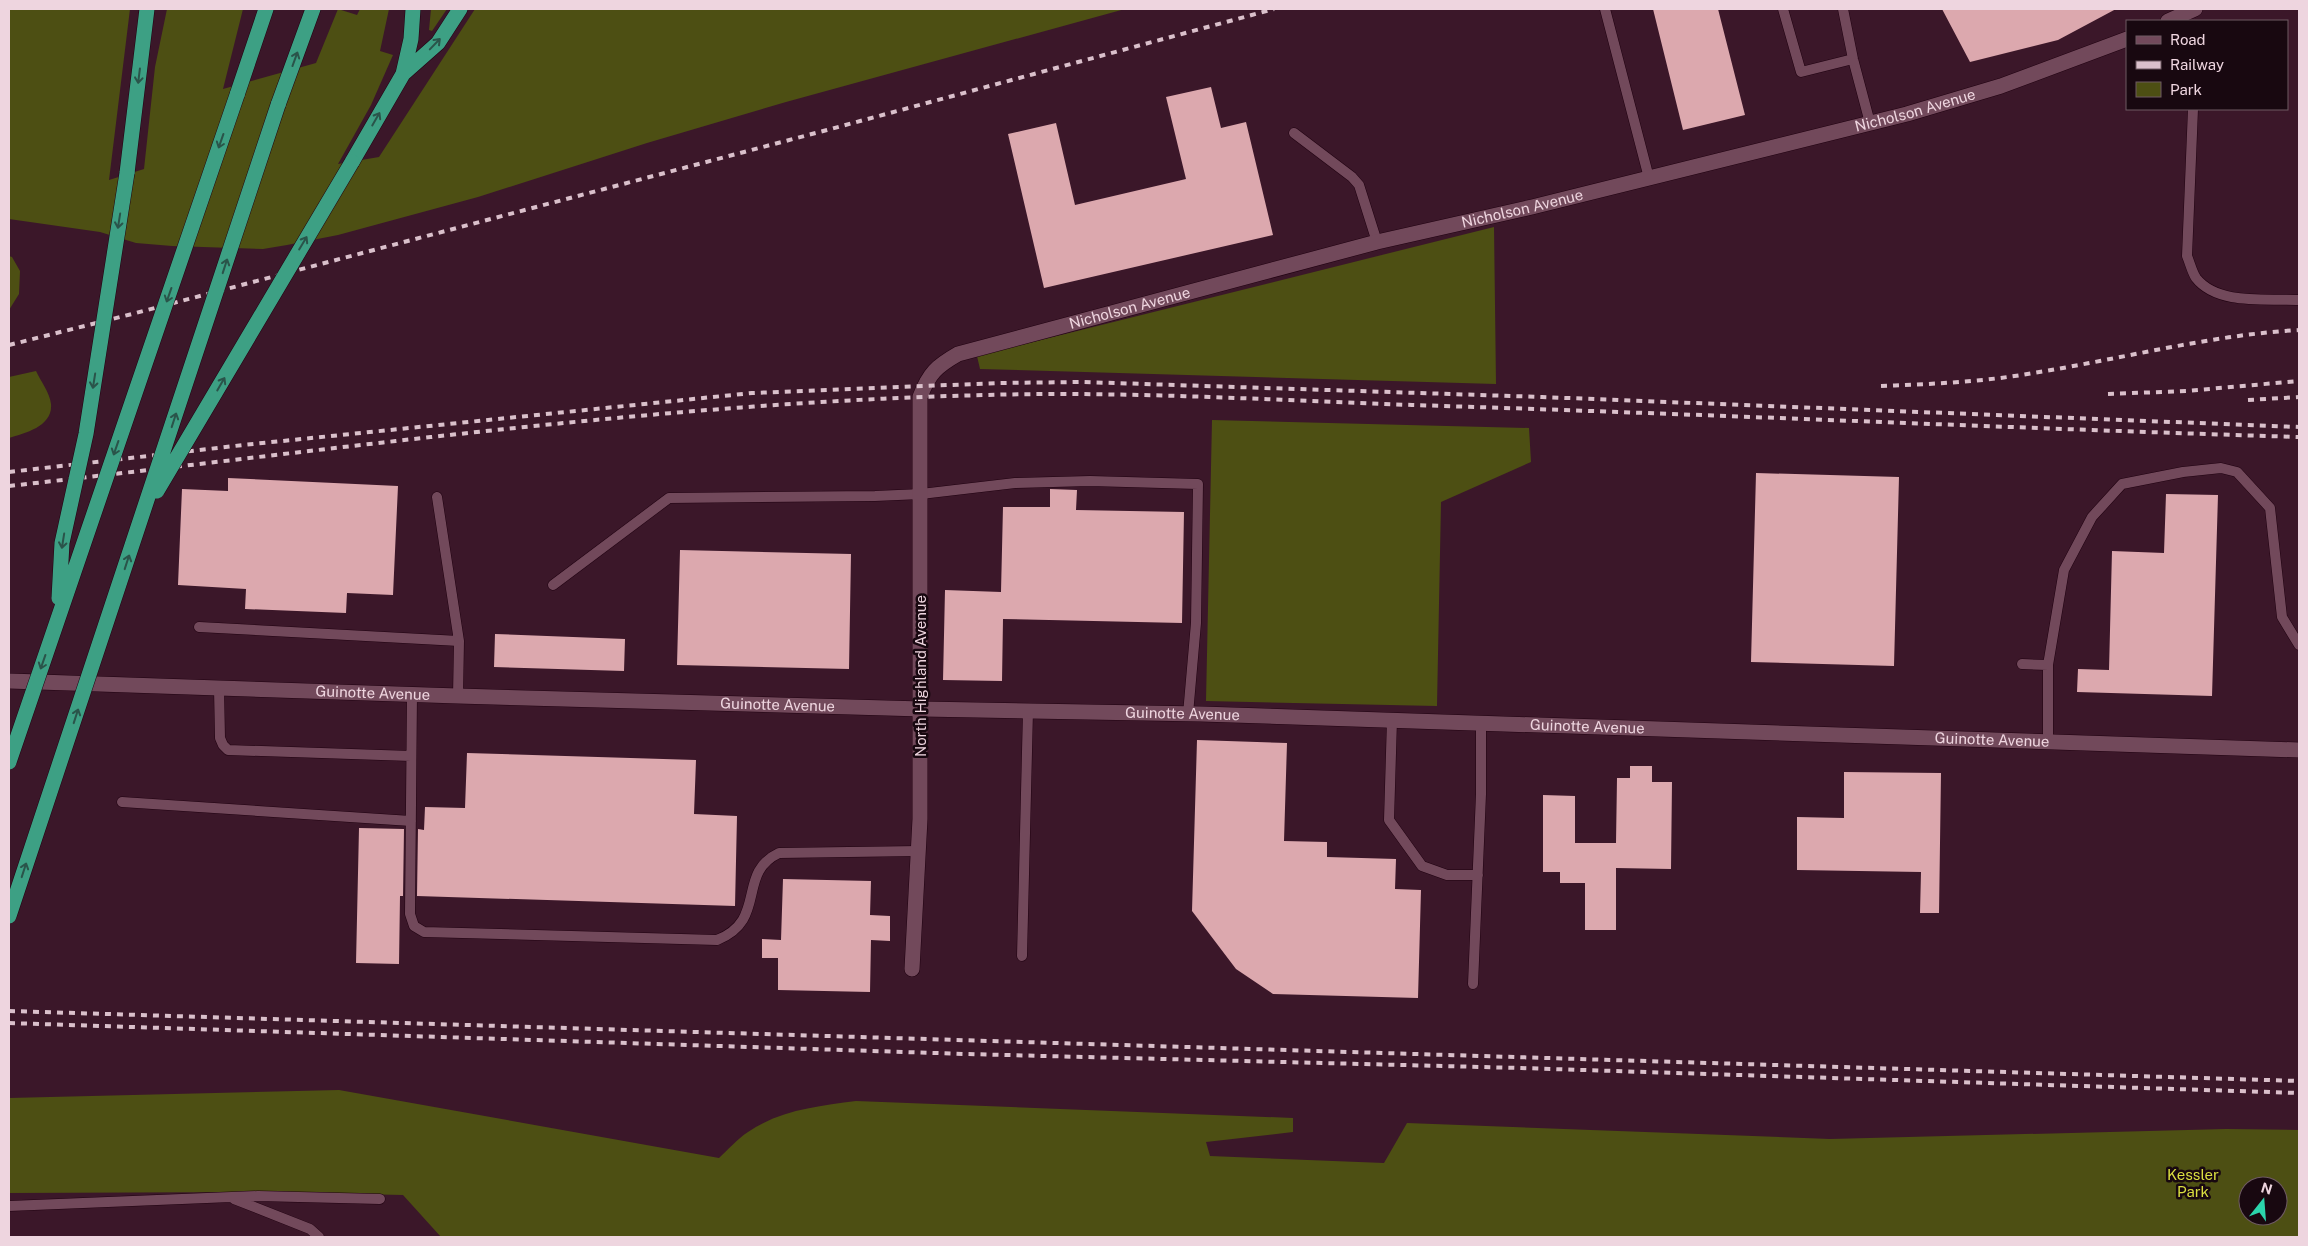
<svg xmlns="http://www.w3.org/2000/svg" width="2308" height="1246" font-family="'Public Sans',sans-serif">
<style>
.green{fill:#4d4f13;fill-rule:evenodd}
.building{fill:#dca8ae}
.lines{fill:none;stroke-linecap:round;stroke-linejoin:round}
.service-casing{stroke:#200211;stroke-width:11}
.minor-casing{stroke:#200211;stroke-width:16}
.tertiary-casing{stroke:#200211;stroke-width:16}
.motorway-casing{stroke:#200211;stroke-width:16}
.service{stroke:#72495b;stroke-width:10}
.minor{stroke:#72495b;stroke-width:15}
.tertiary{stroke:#72495b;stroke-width:15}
.motorway{stroke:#3da084;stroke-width:15}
.rail{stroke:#dac0cb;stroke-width:4;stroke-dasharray:6 6;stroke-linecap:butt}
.motorway-bridge-casing{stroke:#200211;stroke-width:16;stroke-linecap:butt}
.motorway-bridge{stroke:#3da084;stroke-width:15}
.oneway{stroke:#2a544a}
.labels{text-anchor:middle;stroke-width:5;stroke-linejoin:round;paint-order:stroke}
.street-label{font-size:15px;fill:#eed5df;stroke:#180810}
.park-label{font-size:15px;fill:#dadf40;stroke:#180810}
</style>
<rect width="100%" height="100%" fill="#3b1729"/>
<!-- green -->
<path class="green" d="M9 9H130L109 180 144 169 155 67 167 9H243L223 89 316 63 338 9 357 15 360 9H389L380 51 393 55 371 105 338 164 379 157 475 9H1125L786 102 647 143 478 197 338 235 287 245 263 249 172 246 136 243 100 232 9 219Z
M431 9H447L432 31 429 30Z
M1494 227 1496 384 980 369 977 356Z
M9 256 12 257 20 271 19 294 9 310Z
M36 371C40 380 50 393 51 404 53 426 26 433 9 438V377Z
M1212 420 1529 428 1531 462 1441 502 1437 706 1206 701Z
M339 1090 719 1158C728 1150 737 1139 748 1132 780 1110 818 1106 856 1101L1293 1118V1132L1206 1142 1210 1156 1384 1163 1407 1123 1830 1139 2226 1129 2299 1130V1237H441L403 1195 266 1192 9 1193V1098ZM2248 1186H2278V1216H2248Z"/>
<!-- building -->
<path class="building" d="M1653 9H1718L1745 115 1683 130Z
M1942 9H2116L2058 40 1970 62Z
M1211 87 1221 128 1246 122 1273 235 1044 288 1008 134 1056 123 1075 205 1186 179 1166 97Z
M1756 473 1899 477 1894 666 1751 662Z
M228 478 398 486 393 595 347 593 346 613 245 609 246 589 178 585 182 489 228 491Z
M1050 489 1077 490 1076 510 1184 512 1182 623 1003 619 1002 681 943 680 945 590 1001 592 1003 507H1050Z
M2166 494 2218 495 2212 696 2077 692 2078 669 2109 670 2112 551 2164 553Z
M680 550 851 554 849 669 677 665Z
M495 634 625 639 624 671 494 667Z
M1197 740 1287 743 1284 841 1327 842V857L1396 859 1395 889 1421 890 1418 998 1273 994 1236 969 1192 911Z
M467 753 696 760 694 814 737 816 735 906 417 896 418 829 424 830 425 807 465 808Z
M1630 766H1652V782H1672L1671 869 1616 868V930H1585V883H1560V872H1543V795L1575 796V843H1616L1617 778H1630Z
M1844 772 1941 773 1939 913H1920L1921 872 1797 870V817L1844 818Z
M359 828 404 829 403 896H400L399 964 356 963Z
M783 879 871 881 870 915 890 916V941L871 940 870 992 778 990V958H762V939L781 940Z"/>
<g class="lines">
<!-- service casing -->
<g class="service-casing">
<path id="service" d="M1605 9 1649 178
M1783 9 1801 72 1853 59
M1843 9 1853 59 1870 123
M2193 109 2187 256C2190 263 2192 272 2196 278 2218 306 2268 298 2299 300
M1294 133 1352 177 1359 185 1377 242
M437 497 459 641
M553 585 669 498 875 496 921 494 1015 483 1090 481 1198 484 1196 623 1188 714
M199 627 459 641 458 696
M2022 664 2048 665V742
M2048 665 2064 570 2092 517 2122 484 2183 472 2221 468 2237 472 2270 508 2282 617 2299 645
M219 688 220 738 223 745 228 750 411 756
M412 694 410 914 414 926 424 932 717 940C768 920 736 873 779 853L919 851
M1392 720 1389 820 1422 866 1447 875H1478
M122 802 411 821
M1022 956 1028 711
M1473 984 1481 794V723
M234 1199 310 1229 319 1237
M9 1206 258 1196 380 1199"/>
</g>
<!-- minor casing -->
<g class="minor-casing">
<g id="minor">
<path d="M2168 21 2195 9"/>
<path id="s1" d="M912 969 920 819V397C929 373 937 366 958 354L1377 242 1532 207 1907 114 2001 86 2127 39"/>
</g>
</g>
<!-- tertiary casing -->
<g class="tertiary-casing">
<g id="tertiary">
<path id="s2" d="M9 681 458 696 922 709 1201 714 2299 750"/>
</g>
</g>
<!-- motorway casing -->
<g class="motorway-casing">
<path id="motorway" d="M403 74 438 43 460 9
M237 95 266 9
M278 105 313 9
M352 162 403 74 411 39 413 9
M127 173 147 9"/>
</g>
<!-- service -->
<use href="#service" class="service"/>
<!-- minor -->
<use href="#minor" class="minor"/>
<!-- tertiary -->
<use href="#tertiary" class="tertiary"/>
<!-- motorway -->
<use href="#motorway" class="motorway"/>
<!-- rail -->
<path class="rail" d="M9 345 132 314 827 130 1274 9
M1881 386C1932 384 1983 382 2033 373 2122 359 2209 335 2299 330
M2108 394 2186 391 2299 381
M2248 400 2299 397
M9 472 243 445 752 393 999 383 1083 382 1542 397 2299 427
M9 486C333 450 658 403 985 395 1127 391 1270 400 1412 405 1707 414 2003 428 2299 437
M9 1011 2299 1081
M9 1023 966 1054 1521 1068 2299 1093"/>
<!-- motorway-bridge casing -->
<g class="motorway-bridge-casing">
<path id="motorway-bridge" d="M157 491 352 162
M59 598 62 543 86 434 127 173
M9 762 237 95
M9 916 278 105"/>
</g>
<!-- motorway-bridge -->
<use href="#motorway-bridge" class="motorway-bridge"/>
</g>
<!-- one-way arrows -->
<defs><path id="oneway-shaft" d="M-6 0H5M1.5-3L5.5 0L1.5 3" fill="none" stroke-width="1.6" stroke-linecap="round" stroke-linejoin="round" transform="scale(1.25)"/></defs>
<g class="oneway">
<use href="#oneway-shaft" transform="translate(435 44) rotate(-46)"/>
<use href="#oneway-shaft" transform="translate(295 59) rotate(-70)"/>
<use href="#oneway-shaft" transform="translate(139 76) rotate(97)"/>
<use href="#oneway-shaft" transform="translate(376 119) rotate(-60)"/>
<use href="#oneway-shaft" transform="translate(221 141) rotate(109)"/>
<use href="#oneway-shaft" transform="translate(119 221) rotate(99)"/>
<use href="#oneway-shaft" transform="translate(303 243) rotate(-59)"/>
<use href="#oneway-shaft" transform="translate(225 266) rotate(-72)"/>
<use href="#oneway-shaft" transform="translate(169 295) rotate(109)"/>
<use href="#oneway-shaft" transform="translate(94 381) rotate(99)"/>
<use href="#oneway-shaft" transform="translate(221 384) rotate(-60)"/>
<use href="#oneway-shaft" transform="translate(174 420) rotate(-72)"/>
<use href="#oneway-shaft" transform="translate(116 448) rotate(109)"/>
<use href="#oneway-shaft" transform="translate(63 541) rotate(99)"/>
<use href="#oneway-shaft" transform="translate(127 562) rotate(-72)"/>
<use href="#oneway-shaft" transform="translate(43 662) rotate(109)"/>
<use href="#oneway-shaft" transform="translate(76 716) rotate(-72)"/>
<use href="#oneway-shaft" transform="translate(24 870) rotate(-72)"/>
</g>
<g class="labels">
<!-- street labels -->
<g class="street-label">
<text dy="5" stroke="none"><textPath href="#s1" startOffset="1619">Nicholson Avenue</textPath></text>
<text dy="5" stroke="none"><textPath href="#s1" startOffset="1214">Nicholson Avenue</textPath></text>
<text dy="5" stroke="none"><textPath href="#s1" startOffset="809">Nicholson Avenue</textPath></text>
<text transform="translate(921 676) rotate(-90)" y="5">North Highland Avenue</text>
<text dy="5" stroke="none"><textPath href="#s2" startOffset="364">Guinotte Avenue</textPath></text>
<text dy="5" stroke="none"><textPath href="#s2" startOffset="769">Guinotte Avenue</textPath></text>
<text dy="5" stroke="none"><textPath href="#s2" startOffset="1174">Guinotte Avenue</textPath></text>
<text dy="5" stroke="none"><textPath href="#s2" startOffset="1579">Guinotte Avenue</textPath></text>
<text dy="5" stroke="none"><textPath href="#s2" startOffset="1984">Guinotte Avenue</textPath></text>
</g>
<!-- park labels -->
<g class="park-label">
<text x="2193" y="1180">Kessler<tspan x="2193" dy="17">Park</tspan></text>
</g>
</g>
<!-- border -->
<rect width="2308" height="1246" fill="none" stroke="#eed5df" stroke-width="20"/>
<!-- legend -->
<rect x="2126" y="20" width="162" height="90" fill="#180810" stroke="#6e5a63"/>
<rect x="2136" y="36" width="25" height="8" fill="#72495b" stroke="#6e5a63"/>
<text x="2170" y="45" font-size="15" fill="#eed5df">Road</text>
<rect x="2136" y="61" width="25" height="8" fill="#dac0cb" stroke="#6e5a63"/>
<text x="2170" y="70" font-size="15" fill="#eed5df">Railway</text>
<rect x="2136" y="82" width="25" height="15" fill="#4d4f13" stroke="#6e5a63"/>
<text x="2170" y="95" font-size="15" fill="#eed5df">Park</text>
<!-- north arrow -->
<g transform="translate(2263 1201) rotate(17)"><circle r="24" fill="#180810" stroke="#6e5a63"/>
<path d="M0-4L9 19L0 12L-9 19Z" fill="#2bd5ac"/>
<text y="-8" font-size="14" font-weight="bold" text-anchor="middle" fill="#eed5df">N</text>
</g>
</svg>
